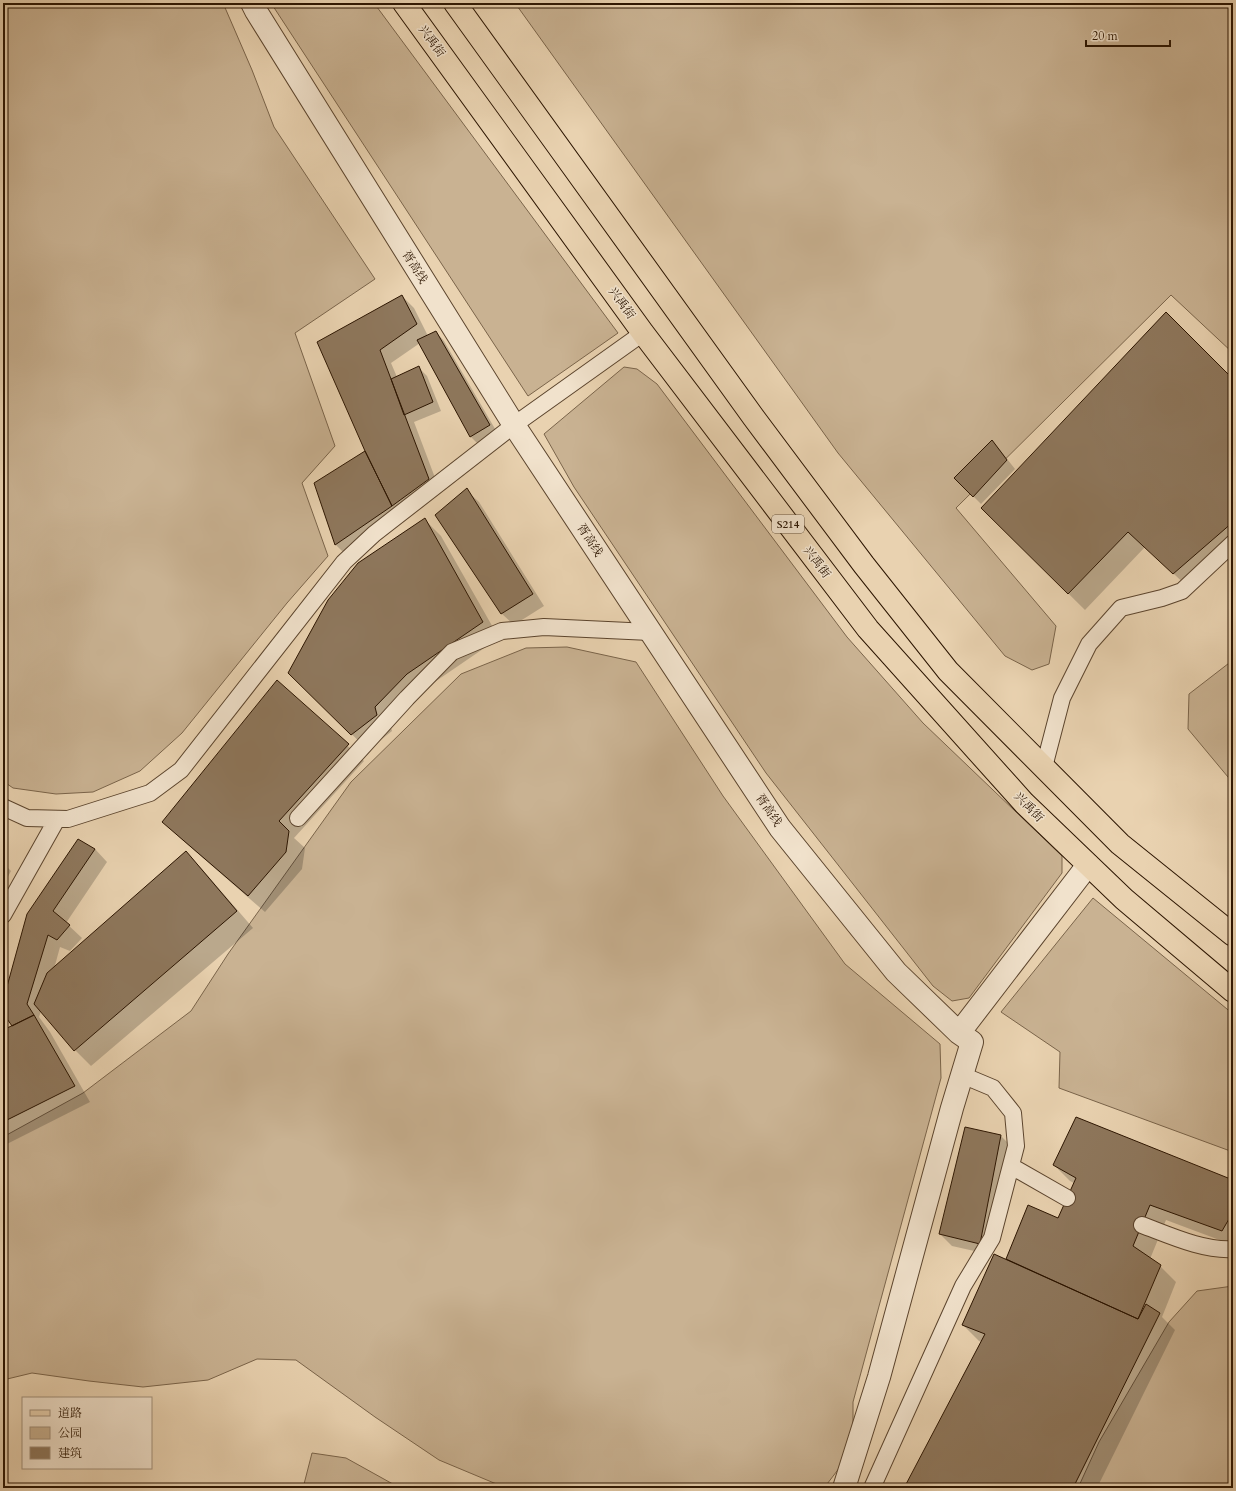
<svg xmlns="http://www.w3.org/2000/svg" width="1236" height="1491" font-family="Cardo,'Noto Serif SC',serif">
<style>
.green{fill:#c9b292;stroke:#7a644a}
.shadow{fill:#0003}
.building{fill:#8e775c;stroke:#2c1501}
.lines{fill:none;stroke-linecap:round;stroke-linejoin:round}
.service-casing{stroke:#5b442d;stroke-width:18}
.minor-casing{stroke:#5b442d;stroke-width:24}
.primary-casing{stroke:#2c1501;stroke-width:24}
.service{stroke:#f1e2cc;stroke-width:16}
.minor{stroke:#f1e2cc;stroke-width:22}
.primary{stroke:#e9d2b0;stroke-width:22}
.labels{text-anchor:middle;stroke-width:3;stroke-linejoin:round;paint-order:stroke}
.shield{fill:#f1e2cc;stroke:#67523e;stroke-width:1}
.shield-label{font-size:11px;font-weight:bold;fill:#2c1501}
.street-label{font-size:12px;fill:#2c1501;stroke:#f1e2cc}
</style>
<rect width="100%" height="100%" fill="#e9d2b0"/>
<filter id="stains"><feTurbulence type="fractalNoise" baseFrequency=".005" numOctaves="4"/><feColorMatrix values="0 0 0 0 .2 0 0 0 0 .09 0 0 0 0 .02 0 0 0 .5 -.17"/></filter>
<radialGradient id="worn" r=".72"><stop offset=".6" stop-color="#630" stop-opacity="0"/><stop offset="1" stop-color="#630" stop-opacity=".3"/></radialGradient>
<!-- green -->
<path class="green" d="M3 3H223L252 70 274 127 375 279 295 333 335 446 302 483 328 556 287 603 182 733 140 771 93 792 56 794 13 788 3 781Z
M271 3H374L618 333 528 396Z
M515 3H1233V353L1171 295 956 508 1056 626 1049 664 1032 670 1005 656 838 453Z
M624 367 637 369 657 384 847 637 923 723 1062 856V873L969 998 952 1001 933 986 766 773 574 487 544 434Z
M567 647 636 662 723 796 845 964 940 1044 941 1078 853 1402V1450L824 1488H506L439 1460 375 1417 296 1360 257 1359 208 1380 143 1387 89 1381 32 1373 3 1380V1137L83 1093 191 1011 228 954 351 782 461 674 526 648Z
M1233 660V783L1188 729 1189 694Z
M1093 898 1233 1014V1152L1059 1088 1060 1052 1001 1012Z
M1233 1286V1488H1078L1099 1442 1169 1322 1197 1291Z
M312 1453 346 1458 400 1488H303Z"/>
<!-- shadow -->
<path class="shadow" d="M402 296 414 308 428 336 436 332 444 341 498 434 479 445 471 437 420 343 391 363 397 377 419 368 427 376 441 411 414 422 440 491 348 557 336 545 315 483 367 452 319 343Z
M1233 380V552L1190 589 1145 547 1085 610 982 508Z
M992 442 1000 450 1015 469 981 504 955 478Z
M466 490 479 502 544 606 514 625 501 613Z
M425 520 441 536 499 638 423 690 390 724 392 731 368 750 305 689Z
M277 681 364 761 294 838 305 848 302 869 265 912 180 838 164 822Z
M95 849 107 862 66 923 82 938 70 951 60 947 54 969 186 853 202 869 253 928 91 1066 75 1050 41 1011 39 1017 50 1032 90 1102 3 1146V1031L13 1026 3 1012V1005L28 915Z
M3 863 11 871 3 886Z
M966 1128 1001 1136 1013 1148 992 1255 952 1246 940 1234Z
M1054 1165 1233 1181V1245L1166 1220 1150 1259 1160 1266 1176 1282 1162 1317 1175 1330 1097 1488H905L982 1342 979 1341 963 1325 1007 1260 1028 1206 1059 1220 1074 1183 1070 1181Z"/>
<!-- building -->
<path class="building" d="M402 295 417 324 380 350 429 479 392 506 365 451 317 342Z
M1166 312 1233 379V522L1173 574 1128 532 1068 594 981 508Z
M436 331 490 425 470 437 417 340Z
M419 366 433 402 404 415 391 379Z
M992 440 1007 460 973 497 954 478Z
M365 451 392 506 335 545 314 483Z
M467 488 533 594 501 614 435 515Z
M425 518 483 622 407 674 375 707 377 715 351 735 288 673 328 600 358 563Z
M277 680 349 744 279 821 289 831 286 852 248 896 162 822Z
M78 839 95 849 53 911 70 925 57 940 48 935 27 1004 34 1015 12 1026 3 1013V1001L27 914Z
M186 851 237 911 74 1051 34 1004 47 973Z
M34 1015 75 1086 3 1122V1030Z
M1076 1117 1233 1180V1212L1222 1231 1150 1205 1133 1246 1161 1265 1138 1319 1006 1259 1028 1205 1058 1218 1076 1178 1053 1165Z
M965 1127 1001 1135 980 1244 939 1234Z
M994 1254 1138 1319 1146 1304 1160 1313 1073 1488H904L985 1334 962 1325Z"/>
<g class="lines">
<!-- service casing -->
<g class="service-casing">
<path id="service" d="M1044 767 1062 698 1089 644 1121 608 1162 598 1182 591 1233 543
M3 807 27 818 68 819 150 793 181 770 344 562 374 534 514 425 643 333
M298 818 407 698 452 652 502 631 544 627 650 632
M3 915 57 819
M1011 1166 1067 1198
M1142 1225C1169 1235 1203 1251 1233 1249
M872 1488 963 1286 992 1238 1016 1146 1013 1113 993 1088 962 1075"/>
</g>
<!-- minor casing -->
<g class="minor-casing">
<path id="minor" d="M252 3 256 11 514 425 780 828 896 972 959 1033 972 1042 952 1108 879 1377 844 1488
M959 1033 1088 865"/>
</g>
<!-- primary casing -->
<g class="primary-casing">
<path id="primary" d="M404 3 643 333 868 629 1024 803 1124 899 1233 991
M455 3 754 418 864 565 948 671 1120 844 1233 935"/>
</g>
<!-- service -->
<use href="#service" class="service"/>
<!-- minor -->
<use href="#minor" class="minor"/>
<!-- primary -->
<use href="#primary" class="primary"/>
</g>
<g class="labels">
<!-- shield labels -->
<rect class="shield" x="772" y="515" width="32" height="18" rx="3"/>
<g class="shield-label">
<text x="788" y="528">S214</text>
</g>
<!-- street labels -->
<g class="street-label">
<text transform="translate(432 41) rotate(54)" y="4">兴禹街</text>
<text transform="translate(415 267) rotate(58)" y="4">胥高线</text>
<text transform="translate(622 303) rotate(54)" y="4">兴禹街</text>
<text transform="translate(590 540) rotate(57)" y="4">胥高线</text>
<text transform="translate(817 562) rotate(53)" y="4">兴禹街</text>
<text transform="translate(1029 807) rotate(46)" y="4">兴禹街</text>
<text transform="translate(769 810) rotate(56)" y="4">胥高线</text>
</g>
</g>
<!-- margin -->
<rect width="1236" height="1491" fill="none" stroke="#e9d2b0" stroke-width="16"/>
<rect x="4" y="4" width="1228" height="1483" fill="none" stroke="#2c1501" stroke-width="2"/>
<rect x="8" y="8" width="1220" height="1475" fill="none" stroke="#2c1501"/>
<!-- legend -->
<rect x="22" y="1397" width="130" height="72" fill="#f1e2cc" stroke="#a2907b"/>
<rect x="30" y="1410" width="20" height="6" fill="#e9d2b0" stroke="#a2907b"/>
<text x="58" y="1417" font-size="12" fill="#2c1501">道路</text>
<rect x="30" y="1427" width="20" height="12" fill="#c9b292" stroke="#a2907b"/>
<text x="58" y="1437" font-size="12" fill="#2c1501">公园</text>
<rect x="30" y="1447" width="20" height="12" fill="#8e775c" stroke="#a2907b"/>
<text x="58" y="1457" font-size="12" fill="#2c1501">建筑</text>
<!-- scale -->
<path d="M1086 40v6h84v-6" fill="none" stroke="#2c1501" stroke-width="2"/>
<text x="1092" y="40" font-size="12" fill="#2c1501" stroke="#f1e2cc" stroke-width="3" paint-order="stroke">20 m</text>
<rect width="100%" height="100%" filter="url(#stains)"/>
<rect width="100%" height="100%" fill="url(#worn)"/>
</svg>
